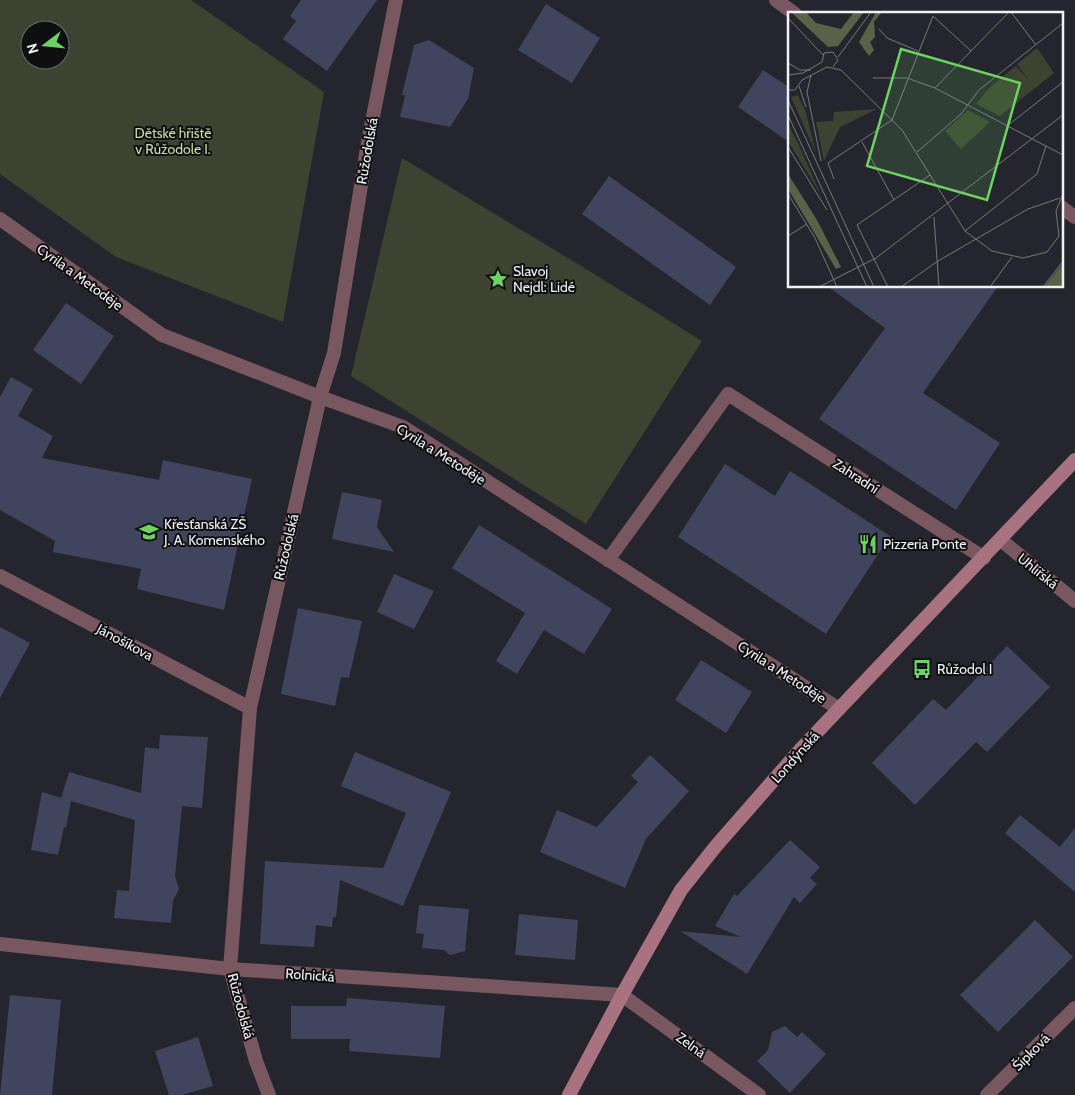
<svg xmlns="http://www.w3.org/2000/svg" width="1075" height="1095" font-family="Cabin,sans-serif">
<style>
.green{fill:#3d4330;fill-rule:evenodd}
.building{fill:#40445d}
.lines{fill:none;stroke-linecap:round;stroke-linejoin:round}
.service{stroke:#795760;stroke-width:14}
.minor{stroke:#795760;stroke-width:14}
.secondary{stroke:#a87280;stroke-width:14}
.labels{text-anchor:middle;stroke-width:4;stroke-linejoin:round;paint-order:stroke}
.park-label{font-size:14px;fill:#cadca7;stroke:#0f0f12}
.street-label{font-size:14px;fill:#f1f2f7;stroke:#0f0f12}
.poi-label{font-size:14px;fill:#f1f2f7;stroke:#0f0f12;text-anchor:start}
.inset-road{fill:none;stroke:#77787e;stroke-width:1}
.view{fill:#6cd362;fill-opacity:0.15;stroke:#6cd362;stroke-width:2.5}
.inset-edge{fill:none;stroke:#f1f2f7;stroke-width:2.5}
</style>
<rect width="100%" height="100%" fill="#25262d"/>
<!-- green -->
<path class="green" d="M0 0H191L324 92 283 322 116 257 0 174ZM30 30H60V60H30Z
M402 158 591 272 702 341 586 524 351 376Z"/>
<!-- building -->
<path class="building" d="M301 0H377L327 71 283 39 296 21 290 16Z
M546 4 600 38 572 83 518 50Z
M429 40 474 68 468 99 450 127 400 117 405 95H402L414 45Z
M763 70 789 87V142L738 107Z
M609 176 736 267 710 305 582 214Z
M827 286H998L923 393 1000 443 956 510 819 419 885 328Z
M66 303 114 336 81 384 33 350Z
M11 377 33 389 18 416 53 436 42 458 159 480 163 460 252 479 224 610 137 589 141 569 53 552 55 541 0 510V397Z
M725 464 775 496 790 471 890 536 826 634 678 537Z
M342 492 382 500 377 527 394 552 332 539Z
M479 525 612 609 584 654 544 630 517 674 496 661 525 613 452 568Z
M394 574 434 591 414 629 377 612Z
M298 608 362 621 349 678 341 677 335 706 281 694Z
M0 627 30 643 0 698Z
M1007 646 1050 687 987 752 976 742 915 805 872 763 933 699 946 710Z
M701 660 752 692 726 733 675 700Z
M160 735 208 737 202 808 182 806 175 876 179 889 173 901 171 923 114 918 117 890 129 891 135 820 61 798 69 772 141 793 145 747 159 749Z
M355 752 451 792 403 906 340 880 336 917H333L332 927 316 925 314 947 260 944 265 861 383 868 406 813 341 786Z
M650 755 689 791 646 839 625 888 540 852 557 810 597 827 638 782 631 776Z
M42 792 71 801 66 828 64 827 58 855 31 850Z
M1020 815 1060 847 1075 828V892L1005 833Z
M790 840 820 867 810 878 817 884 800 903 794 897 747 974 680 931 741 937 715 926 734 894 737 896Z
M419 905 469 909 465 951 450 955 444 950 422 948 424 934 416 933Z
M519 914 578 920 575 960 515 955Z
M1035 920 1073 957 998 1032 960 995Z
M10 995 61 1000 52 1095H0Z
M347 998 445 1006 440 1058 349 1051 350 1039H291V1006H346Z
M785 1026 797 1037 802 1032 826 1054 790 1093 757 1061 768 1050 772 1032Z
M198 1037 213 1086 182 1095H169L155 1051Z"/>
<g class="lines">
<!-- service -->
<path class="service" d="M608 560 728 394 984 558"/>
<!-- minor -->
<path class="minor" d="M776 0 795 14
M1061 207 1075 217
M0 219 162 335 320 397 403 427 839 709
M1001 540 1075 601
M0 576 250 708
M0 944 230 969 622 995 759 1095
M269 1095 256 1061 230 969 250 708 320 397 334 353 368 142 396 0
M987 1095 1075 1008"/>
<!-- secondary -->
<path class="secondary" d="M569 1095 622 995 681 890 716 846 800 750 1075 460"/>
</g>
<!-- icons -->
<defs>
<g id="sight-bare" transform="scale(1.5)"><path d="M0-6L1.8-2.2L6-1.7L2.9 1.2L3.7 5.4L0 3.3L-3.7 5.4L-2.9 1.2L-6-1.7L-1.8-2.2Z" fill="#6cd362" stroke="#0f0f12" stroke-width="2.5" paint-order="stroke"/></g>
<g id="school-bare" transform="scale(1.5)"><path d="M0-5L7-2L0 1L-7-2ZM-4 1L0 2.5L4 1V4Q0 6-4 4Z" fill="#6cd362" stroke="#0f0f12" stroke-width="2.5" paint-order="stroke"/></g>
<g id="restaurant-bare" transform="scale(1.5)"><path d="M-5-6h1v4h1v-4h1v4h1v-4h1v5L-1.5 .5V6h-2V.5L-5-1ZM5-6V6H3V1.5H1.5Q1.5-4 5-6Z" fill="#6cd362" stroke="#0f0f12" stroke-width="2.5" paint-order="stroke"/></g>
<g id="bus-bare" transform="scale(1.5)"><path d="M-5-6H5V4H4V6H2V4H-2V6H-4V4H-5ZM-3.5-4V0h7V-4ZM-3.5 1.2v1.5H-2V1.2ZM2 1.2v1.5H3.5V1.2Z" fill="#6cd362" stroke="#0f0f12" stroke-width="2.5" paint-order="stroke"/></g>
</defs>
<g fill-rule="evenodd">
<use href="#sight-bare" x="498" y="279"/>
<use href="#school-bare" x="149" y="532"/>
<use href="#restaurant-bare" x="868" y="544"/>
<use href="#bus-bare" x="922" y="669"/>
</g>
<g class="labels">
<!-- park labels -->
<g class="park-label">
<text x="173" y="138">Dětské hřiště<tspan x="173" dy="16">v Růžodole I.</tspan></text>
</g>
<!-- street labels -->
<g class="street-label">
<text transform="translate(367 151) rotate(-80)" y="5">Růžodolská</text>
<text transform="translate(80 277) rotate(36)" y="5">Cyrila a Metoděje</text>
<text transform="translate(441 454) rotate(32)" y="5">Cyrila a Metoděje</text>
<text transform="translate(856 476) rotate(33)" y="5">Zahradní</text>
<text transform="translate(286 547) rotate(-77)" y="5">Růžodolská</text>
<text transform="translate(1038 571) rotate(39)" y="5">Uhlířská</text>
<text transform="translate(125 642) rotate(28)" y="5">Jánošíkova</text>
<text transform="translate(782 672) rotate(33)" y="5">Cyrila a Metoděje</text>
<text transform="translate(795 757) rotate(-48)" y="5">Londýnská</text>
<text transform="translate(310 975) rotate(4)" y="5">Rolnická</text>
<text transform="translate(241 1006) rotate(75)" y="5">Růžodolská</text>
<text transform="translate(691 1045) rotate(36)" y="5">Zelná</text>
<text transform="translate(1031 1052) rotate(-45)" y="5">Šípková</text>
</g>
<!-- poi labels -->
<g class="poi-label">
<text x="513" y="276">Slavoj<tspan x="513" dy="16">Nejdl: Lidé</tspan></text>
<text x="164" y="529">Křesťanská ZŠ<tspan x="164" dy="16">J. A. Komenského</tspan></text>
<text x="883" y="549">Pizzeria Ponte</text>
<text x="937" y="674">Růžodol I</text>
</g>
</g>
<!-- overview -->
<g transform="translate(788 12)">
<rect width="275" height="275" fill="#25262d"/>
<path d="M249 36 266 61 212 104 188 92 201 76 228 54 241 69 229 52ZM10 83 18 101 28 141 3 85ZM89 97 52 115 36 149 28 110 45 109 46 100ZM180 98 202 110 173 137 157 119ZM0 112 9 129 33 183 0 129Z" fill="#3d4330"/>
<path d="M3 0H18L28 11 53 17 66 0H76L50 34 40 35ZM88 0H94L86 10 87 25 82 30 86 38 81 44 71 30ZM0 162 29 208 53 255 48 257 0 177ZM275 251V275H256Z" fill="#596247"/>
<path class="inset-road" d="M223 0 248 33M0 6 35 43M91 17 99 26 130 39M50 45 83 0M34 50 36 41 45 40 50 48 45 55M0 51 12 58H23M0 63 15 61 34 50M23 63 19 80 33 149M85 66H119L147 76 275 143M11 74 18 95M147 76 221 0M0 78H7L14 68 39 55 53 58 114 118 177 219 204 239 235 246 259 240 271 224 268 199 275 182M0 88 86 275M0 103 79 275M219 114 275 70M74 130 106 188M0 135 39 198M129 140 173 102 191 78 275 11M46 167 40 151 104 108 145 4 183 39M0 182 27 226 49 275M146 205 151 275M177 219 249 162 258 134M0 224 19 212M31 275 88 246 275 103M100 275 69 213 142 163M113 275 150 249 240 197 272 186M202 275 224 245M255 275 275 249"/>
<path class="view" d="M113 37 232 71 199 188 79 154Z"/>
<rect width="275" height="275" class="inset-edge"/>
</g>
<!-- north arrow -->
<g transform="translate(45 45) rotate(254)"><circle r="24" fill="#0f0f12" stroke="#696a6e"/>
<path d="M0-4L9 19L0 12L-9 19Z" fill="#6cd362"/>
<text y="-8" font-size="14" font-weight="bold" text-anchor="middle" fill="#f1f2f7">N</text>
</g>
</svg>
